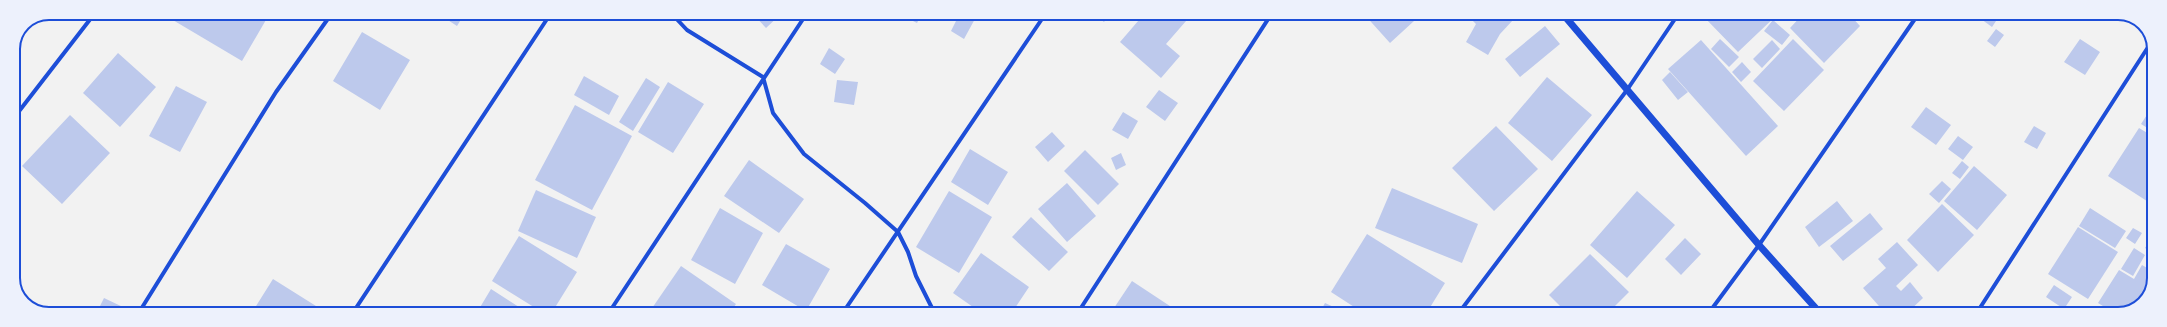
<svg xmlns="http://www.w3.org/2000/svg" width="2167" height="327" font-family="'Noto Serif',serif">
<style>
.building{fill:#bdc9ec}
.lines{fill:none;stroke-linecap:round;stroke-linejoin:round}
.minor{stroke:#1d4ed8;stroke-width:4}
.tertiary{stroke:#1d4ed8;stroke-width:7}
.rim{fill:none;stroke:#1d4ed8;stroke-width:2}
</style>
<rect width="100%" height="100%" fill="#f2f2f2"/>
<!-- building -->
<path class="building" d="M161 13H270L242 61Z
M437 13H465L457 26Z
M752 13H782L766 28Z
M902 13H922L917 23 901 15Z
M960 13H967L976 17 964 39 951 31Z
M1092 13H1111L1104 22Z
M1145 13H1193L1166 44 1180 56 1161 78 1120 42Z
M1363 13H1407L1414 21 1390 43Z
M1465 13H1506L1513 20 1500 34 1488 55 1466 42 1476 24Z
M1709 13H1779L1738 52 1704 17Z
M1804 13H1848L1860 26 1824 63 1790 28Z
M1985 13H1997L2000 15 1992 27 1981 19Z
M1773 20 1790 35 1782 45 1764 31Z
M1545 26 1560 44 1520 77 1505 59Z
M1996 29 2004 35 1995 47 1987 41Z
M362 32 410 60 380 110 333 81Z
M1720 39 1739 57 1729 67 1711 49Z
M1793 39 1824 70 1784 111 1753 81Z
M2080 39 2100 52 2085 75 2064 62Z
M1701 40 1778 126 1746 156 1668 69Z
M1772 40 1780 49 1762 68 1753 59Z
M829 48 845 59 835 74 820 64Z
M118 53 156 87 120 127 83 93Z
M1742 62 1751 72 1741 82 1732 72Z
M1670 72 1688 92 1678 100 1662 80Z
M584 76 619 96 609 115 574 95Z
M1547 77 1592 115 1552 161 1508 123Z
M646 78 660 87 633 131 619 122Z
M837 80 858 82 854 105 834 102Z
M668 82 704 104 673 153 638 132Z
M176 86 207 102 180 152 149 136Z
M1159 90 1178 103 1165 121 1146 107Z
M2154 104V132L2141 124Z
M575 105 632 136 592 210 535 180Z
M1926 107 1951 125 1936 145 1911 127Z
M1123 112 1138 121 1128 139 1112 130Z
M70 115 110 153 62 204 22 166Z
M1496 126 1538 169 1494 211 1452 168Z
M2034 126 2046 133 2037 149 2024 142Z
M2139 128 2154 137V197L2150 203 2108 176Z
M1052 132 1065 146 1048 162 1035 147Z
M1958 136 1973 147 1963 160 1948 149Z
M970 149 1008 172 988 205 951 182Z
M1085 150 1119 184 1098 205 1064 171Z
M1121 153 1126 165 1116 170 1111 158Z
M749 160 804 199 779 233 724 196Z
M1962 161 1969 167 1960 179 1952 173Z
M1974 166 2007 195 1977 230 1944 201Z
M1942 181 1951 189 1939 203 1929 194Z
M1067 183 1096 216 1067 242 1038 209Z
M1392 188 1478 224 1462 263 1375 228Z
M536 190 596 217 577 258 518 231Z
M949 191 992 217 959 273 916 247Z
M1637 191 1675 225 1627 278 1590 245Z
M1837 201 1853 221 1819 247 1805 227Z
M1942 204 1974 235 1938 272 1907 240Z
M720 208 763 233 735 284 691 260Z
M2090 208 2126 231 2115 248 2079 226Z
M1870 213 1883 229 1843 261 1830 246Z
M2154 216V231L2147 227Z
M1031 217 1068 252 1049 271 1012 237Z
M2078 227 2118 252 2088 299 2048 274Z
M2133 228 2142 233 2135 244 2126 238Z
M1367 234 1445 283 1426 314H1365L1331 292Z
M519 236 577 272 551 314H545L492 281Z
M2152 237 2154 244 2150 251 2145 248Z
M1685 238 1701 254 1681 275 1665 259Z
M1897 242 1918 265 1896 286 1901 291 1910 282 1923 298 1906 314H1886L1863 288 1886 268 1878 259Z
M786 244 830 269 806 311 762 285Z
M2154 246V263L2146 258Z
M2134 248 2145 255 2133 276 2121 269Z
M981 253 1029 287 1011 314H983L953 293Z
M1590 254 1629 292 1607 314H1568L1549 295Z
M2142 265 2154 272V283L2142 305 2116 314 2098 303 2119 270 2134 279Z
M681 266 736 304 729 314H648Z
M273 279 316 306 312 314H251Z
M1132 281 1182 314H1110Z
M2054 285 2072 297 2064 309 2046 297Z
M491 289 530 314H476Z
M104 298 125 308 122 314H96Z
M1325 303 1349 314H1319Z
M2030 306 2043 314H2025Z"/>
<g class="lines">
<!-- minor -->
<path class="minor" d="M671 13 687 30 763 77 773 113 804 154 865 203 898 232 908 252 916 276 935 314
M13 119 95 13
M138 314 276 92 332 13
M352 314 551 13
M608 314 807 13
M842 314 1046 13
M1077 314 1272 13
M1458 314 1627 90 1679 13
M1708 314 1759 245 1919 13
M1976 314 2152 41"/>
<!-- tertiary -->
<path class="tertiary" d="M1562 13 1759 245 1821 314"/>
</g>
<!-- crop -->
<path d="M0 0H2167V327H0ZM49 20H2118A29 29 0 0 1 2147 49V278A29 29 0 0 1 2118 307H49A29 29 0 0 1 20 278V49A29 29 0 0 1 49 20Z" fill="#edf1fc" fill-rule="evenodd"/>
<path class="rim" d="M49 20H2118A29 29 0 0 1 2147 49V278A29 29 0 0 1 2118 307H49A29 29 0 0 1 20 278V49A29 29 0 0 1 49 20Z"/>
</svg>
